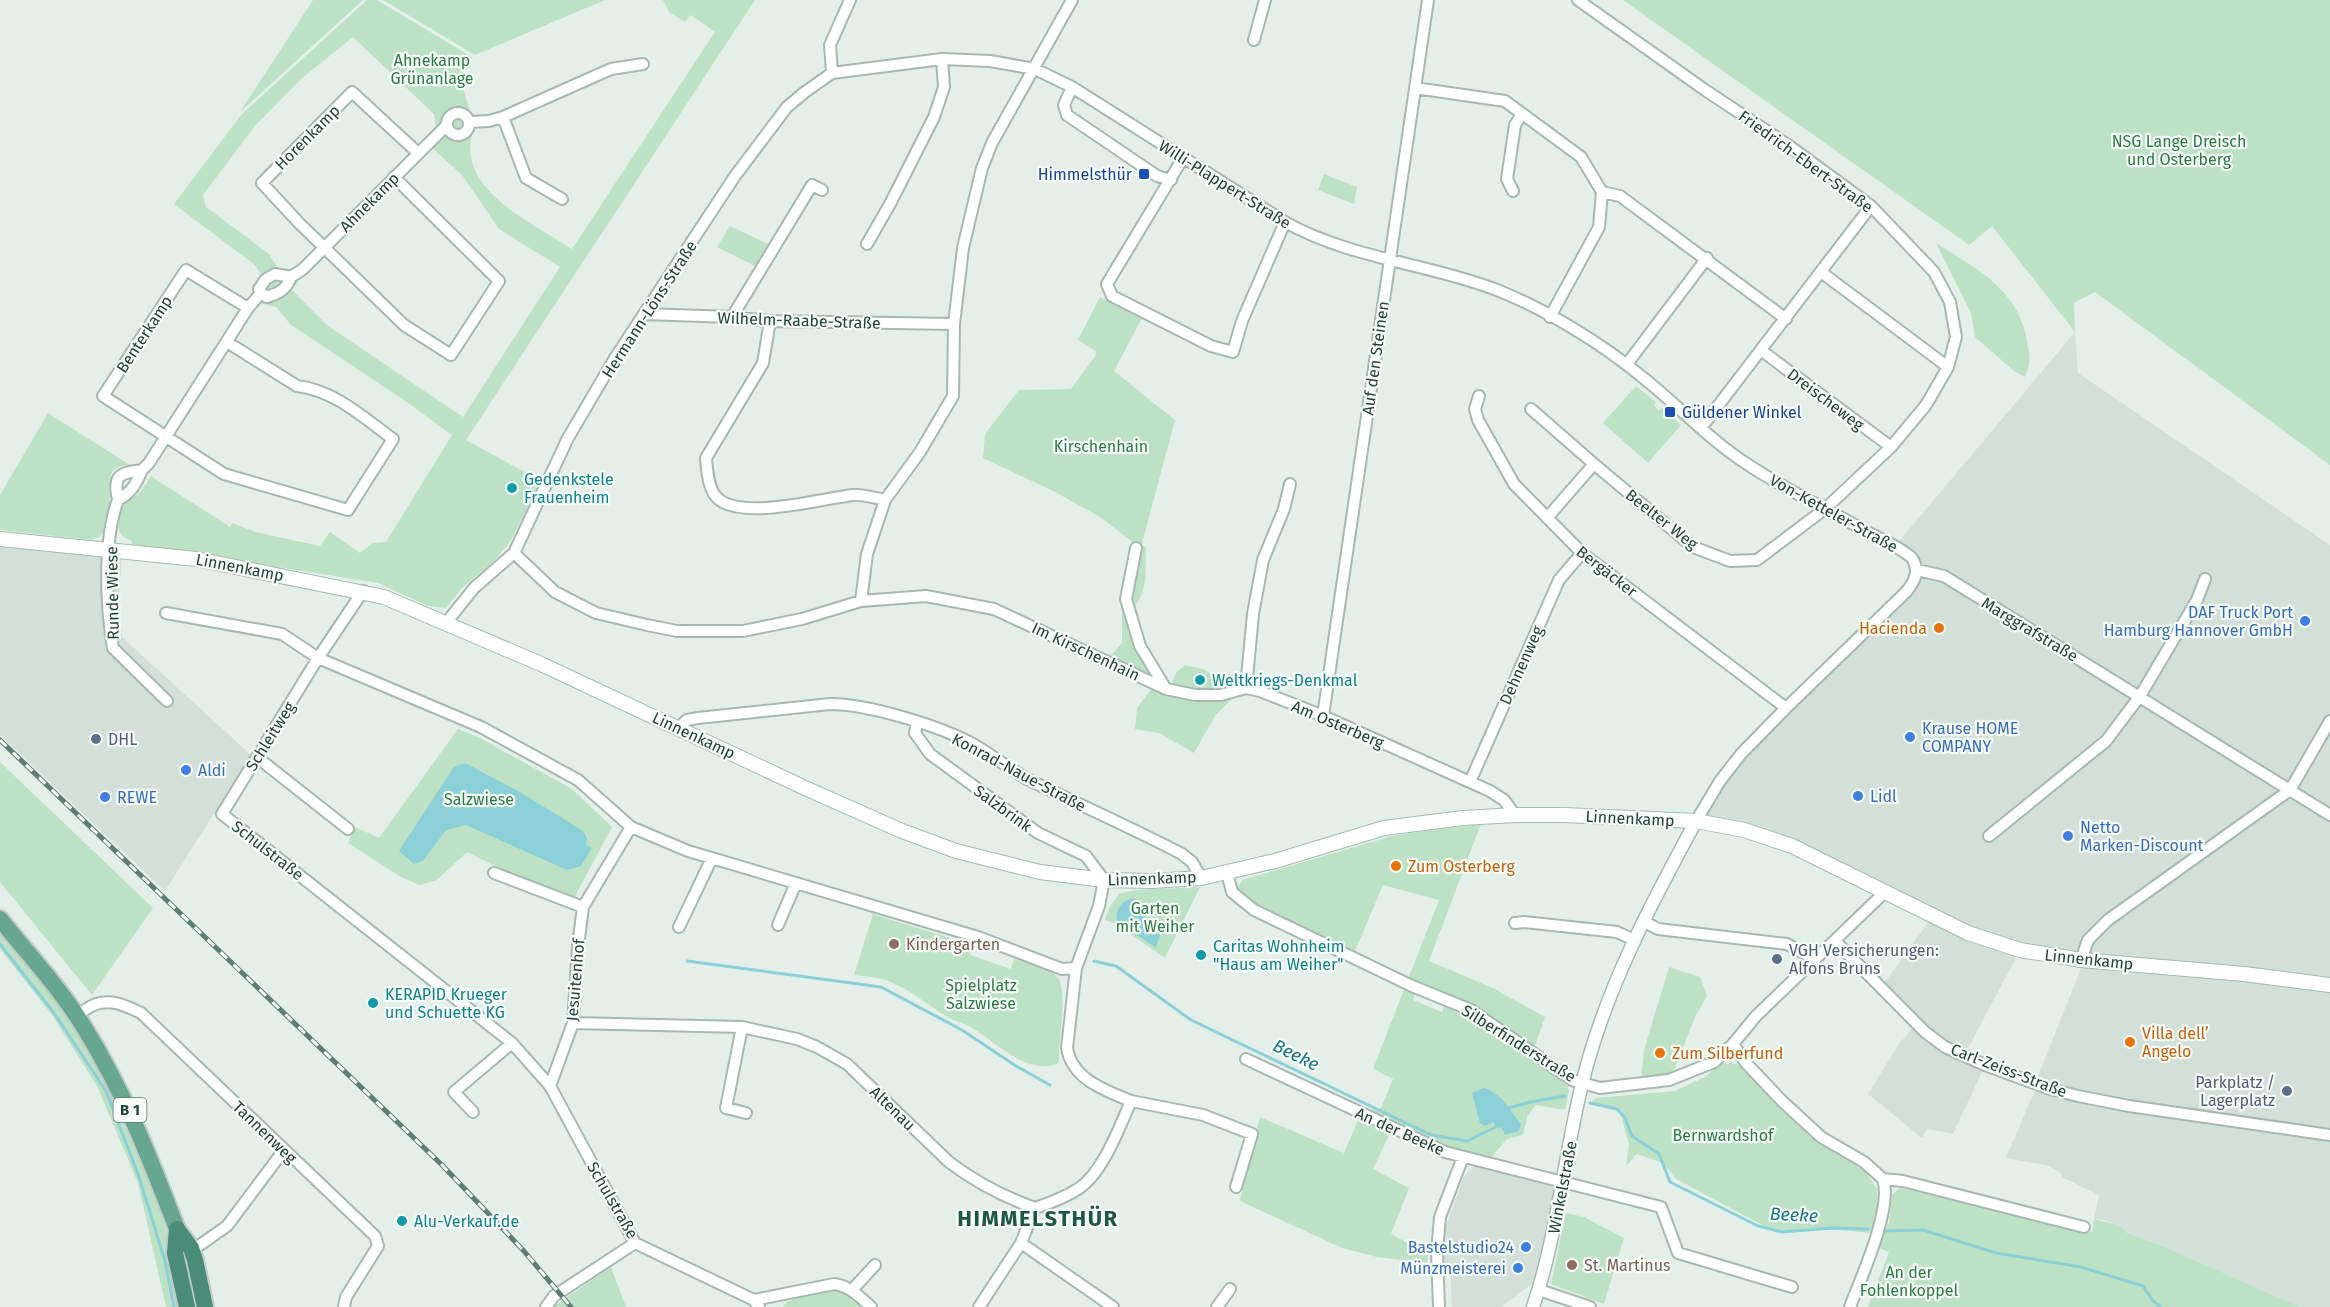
<svg xmlns="http://www.w3.org/2000/svg" width="2330" height="1307" font-family="'Fira Sans',sans-serif">
<style>
.built{fill:#d3dfd9}
.green{fill:#bde1c4;fill-rule:evenodd}
.water{fill:#8bd0d6}
.lines{fill:none;stroke-linecap:round;stroke-linejoin:round}
.stream{stroke:#8bd0d6;stroke-width:3}
.minor-casing{stroke:#a7b8b1;stroke-width:14}
.tertiary-casing{stroke:#a7b8b1;stroke-width:15}
.secondary-casing{stroke:#a3bbb1;stroke-width:16}
.primary-casing{stroke:#c1cac7;stroke-width:20}
.trunk-casing{stroke:#c1cac7;stroke-width:20}
.minor{stroke:#fff;stroke-width:10}
.tertiary{stroke:#fff;stroke-width:12}
.secondary{stroke:#fff;stroke-width:14}
.primary{stroke:#67a792;stroke-width:16}
.trunk{stroke:#4a8c78;stroke-width:16}
.rail-casing{stroke:#5e7d73;stroke-width:5}
.rail{stroke:#f6fbf8;stroke-width:3;stroke-dasharray:9;stroke-linecap:butt}
.transit-dot{fill:#1a4fb4;stroke:#f6fbf8;stroke-width:2}
.culture-dot{fill:#0f9aa8;stroke:#f6fbf8;stroke-width:2}
.shop-dot{fill:#3f7fe0;stroke:#f6fbf8;stroke-width:2}
.food-dot{fill:#e8710a;stroke:#f6fbf8;stroke-width:2}
.service-dot{fill:#5c6f8a;stroke:#f6fbf8;stroke-width:2}
.education-dot{fill:#8d6e63;stroke:#f6fbf8;stroke-width:2}
.labels{text-anchor:middle;stroke-width:4.5;stroke-linejoin:round;paint-order:stroke}
.shield{fill:#f6fbf8;stroke:#627a72;stroke-width:1.5}
.shield-label{font-size:15px;font-weight:bold;fill:#234238}
.park-label{font-size:16px;fill:#2a7c44;stroke:#f6fbf8}
.street-label{font-size:16px;fill:#234238;stroke:#f6fbf8}
.transit-label{font-size:16px;fill:#164399;stroke:#f6fbf8;text-anchor:end}
.culture-label{font-size:16px;fill:#0d838f;stroke:#f6fbf8;text-anchor:start}
.shop-label{font-size:16px;fill:#366cbe;stroke:#f6fbf8;text-anchor:start}
.food-label{font-size:16px;fill:#c56008;stroke:#f6fbf8;text-anchor:start}
.service-label{font-size:16px;fill:#4e5e75;stroke:#f6fbf8;text-anchor:start}
.education-label{font-size:16px;fill:#785e54;stroke:#f6fbf8;text-anchor:start}
.water-label{font-size:18px;font-style:italic;fill:#187882;stroke:#f6fbf8}
.district-label{font-size:22px;font-weight:bold;letter-spacing:1.5px;fill:#1d5644;stroke:#f6fbf8}
</style>
<rect width="100%" height="100%" fill="#e5efea"/>
<!-- built -->
<path class="built" d="M2075 332 2078 373 2330 545V1307H2300L2165 1247 2127 1233 2121 1228 2106 1220 2094 1219 2099 1195 2062 1177 2061 1173 2049 1166 2006 1158 2037 1085 2038 1076 2080 971 2081 960 2020 950 1964 1056 1985 1065 1953 1134 1927 1129 1922 1138 1868 1094 1899 1044 1916 1024 1881 988 1934 914 1885 888 1704 818 1717 791 1746 753 1901 602 1920 567 1896 545Z
M0 532 122 545 119 601 122 637 251 755 165 891 0 735Z
M1475 1165 1553 1187V1197L1544 1243 1533 1283 1501 1307H1452L1450 1265H1442L1445 1229 1464 1176Z"/>
<!-- green -->
<path class="green" d="M313 0H363L240 112Z
M367 0H377L472 57 461 82 470 111 477 121C446 186 530 221 572 249L715 32 691 15 685 22 669 12 663 0H755L466 440 541 481 510 542 494 561 463 587 446 608 428 606 378 583 132 544 131 540C115 537 115 516 124 505 128 500 135 497 140 492 144 488 147 481 151 476L230 527 232 523 255 532 320 546 330 532 360 553 373 543 386 542 452 435 408 403 291 325 276 307 262 304 253 291 262 276 255 265 174 204 241 115ZM353 37 434 114 436 128 431 134V147L462 175 499 229 560 267 463 417 328 326 292 290 298 281 291 269 278 268 269 254 206 207 203 195 254 127 301 79Z
M383 0H605L475 55Z
M1623 0H2330V465L2095 292 2074 303 2075 332 1992 226 1969 245Z
M1324 174 1357 187 1354 204 1318 190Z
M730 226 772 246 759 268 717 247Z
M1936 243C1976 268 2019 290 2027 341 2030 357 2031 362 2025 377L2014 371 1975 337 1971 313Z
M1100 297 1142 318 1114 371 1175 420 1141 547 1143 546 1146 548C1145 571 1149 592 1132 609L1128 599 1138 546 1100 517 1055 492 983 458 985 434 1019 390 1071 389 1096 355V351L1078 340Z
M1636 386 1656 402 1654 405 1659 411 1662 408 1681 425 1648 463 1603 423Z
M48 413 130 465C110 467 111 471 110 489 110 501 110 527 101 535 99 538 95 538 92 540L0 530V495Z
M1125 603 1160 684 1108 659 1122 643V615Z
M1185 665 1203 669 1230 686 1233 697 1215 716 1194 753 1159 733 1135 729 1137 708 1152 688 1170 687 1176 673Z
M458 729 480 738 572 789 612 827 573 900 517 877 467 852 437 880 420 885 401 877 348 843 355 827 379 838Z
M0 762 153 908 92 995 0 882Z
M1481 824 1429 961 1493 988 1545 1017 1533 1052 1471 1009 1418 988 1413 1000 1442 1012 1447 1001C1492 1020 1531 1054 1567 1086L1569 1091 1565 1110 1536 1105 1528 1115 1523 1135 1507 1139 1488 1161 1441 1148 1393 1127 1373 1169 1409 1188 1391 1234 1428 1254 1427 1263 1377 1257 1342 1248 1240 1201 1260 1117 1344 1153 1362 1111 1381 1108 1393 1079 1373 1069 1439 900 1383 885 1355 951C1330 940 1247 910 1237 888L1242 880 1396 835Z
M1200 887 1165 958 1116 924 1105 920 1109 908 1120 893 1137 890Z
M873 914 972 945 970 955 1011 969 1014 959C1027 963 1049 966 1058 978 1068 991 1058 1042 1059 1063 1028 1077 996 1042 972 1028 964 1023 954 1021 946 1016 929 1006 913 992 895 984 882 977 869 977 854 975Z
M0 926 56 997 101 1064 156 1193 173 1258 183 1307H166L138 1183 97 1086 52 1015 0 949Z
M1669 967 1700 977 1707 996 1695 1017 1673 1073 1641 1080 1644 1050Z
M1721 1063 1738 1064 1809 1136 1865 1171 1877 1189 1878 1212 1871 1233 1830 1229 1777 1233 1676 1179 1663 1163 1637 1154 1626 1166 1629 1144 1620 1111 1590 1104 1596 1098 1675 1091 1705 1077Z
M1900 1188 2092 1232 2094 1219 2118 1225 2127 1233 2165 1247 2300 1307H1868L1889 1252 1877 1247 1889 1223 1892 1195Z
M1566 1213 1584 1217 1624 1238 1604 1304 1551 1284Z
M611 1267 626 1307H553Z
M821 1291H846L865 1307H782L789 1301Z"/>
<!-- water -->
<path class="water" d="M465 763 520 792 583 831 587 838 586 845 592 848 581 866 567 870 466 825 446 830 423 861 414 864 399 851 454 767Z
M1134 898 1140 904 1147 925 1160 935 1156 948 1117 921C1116 908 1121 901 1134 898Z
M1484 1088C1502 1094 1509 1109 1521 1124L1519 1131 1505 1135 1502 1128 1496 1127 1493 1122 1485 1126 1480 1123 1472 1093Z"/>
<g class="lines">
<!-- stream -->
<path class="stream" d="M0 944 54 1013 106 1091 138 1174 165 1261 174 1307
M687 961 881 987 962 1030 1016 1066 1050 1085
M1094 961 1116 966 1191 1020 1431 1135 1467 1141 1496 1127
M1590 1103 1617 1109 1625 1118 1632 1136 1659 1154 1670 1182 1758 1226 1782 1232 1832 1228 1868 1229
M1508 1108 1535 1101 1565 1096
M1881 1231 1923 1230 1996 1253 2081 1267 2143 1286 2153 1301 2161 1307"/>
<!-- minor casing -->
<g class="minor-casing">
<path id="minor" d="M1578 0 1705 90 1788 145 1871 206 1934 272 1950 302 1956 337 1948 367 1926 405 1891 447 1826 508 1757 560 1730 561 1693 547 1594 464
M1254 40 1265 0
M832 73 830 45 850 0
M1072 87 1064 105 1067 115 1157 176 1171 180
M1415 88 1505 101 1581 157 1602 192 1599 227 1550 317
M447 124a11 11 0 1 1 22 0a11 11 0 1 1-22 0Z
M503 117 526 178 562 199
M469 122 489 121 503 117 611 69 643 64
M1183 158 1107 284 1112 296 1211 346 1233 352 1242 321 1285 222
M394 177 499 281 451 355 404 325 299 223 262 183 352 92 418 153
M1513 191 1507 179 1515 125 1522 114
M1602 192 1620 196 1786 319
M867 244 890 204 934 117 944 87 942 59
M1821 272 1948 367
M275 274 291 277C286 290 279 293 267 297L261 293 259 289 266 279Z
M291 277 303 269 447 125
M644 314 732 317 770 321 954 324
M732 317 812 185 822 190
M770 321 763 363 706 458C707 470 708 484 714 494 733 524 823 498 853 495 863 494 875 498 885 500
M227 342 297 386C334 390 364 418 393 439L348 510 224 474 103 396 186 270 248 308
M1762 351 1891 447
M1627 364 1707 258
M1479 396 1475 409 1478 420 1514 484 1582 553 1786 708
M1531 409 1594 464 1547 518
M1701 428 1871 206
M142 470 149 463 248 308 261 293
M142 470C136 484 132 492 118 500 113 475 119 473 142 470Z
M118 500C103 539 106 607 113 648L167 701
M1136 548 1126 599 1140 646 1166 689
M514 553 555 592 596 613 647 625 677 631H743L802 619 861 601 926 596 994 609 1166 689 1195 695H1221L1246 688 1260 691 1323 716 1490 791 1504 800 1515 815
M1917 570 1944 576 2330 815
M363 591 318 658 222 814 512 1043 550 1086 635 1243 754 1300 759 1307
M861 601 867 554 885 500 920 452 953 396 954 324 963 248 982 168 992 143 1072 0
M166 613 282 634 318 658 481 727 578 780 631 827 688 851 978 937 1062 969 1076 968
M446 623 474 588 514 553 568 438 615 358 735 176 787 107 805 92 832 73 942 59 990 61 1035 69 1072 87 1285 222C1351 259 1427 263 1497 290 1545 309 1601 343 1641 376 1678 405 1710 441 1750 466 1788 491 1829 510 1869 533 1883 540 1900 547 1912 558 1920 571 1915 581 1906 592L1786 708 1741 754 1720 781 1696 821
M1246 688 1253 614 1263 560 1284 509 1290 484
M1323 716 1428 0
M917 722 915 733 930 754 1038 833 1086 856 1104 880 1099 906 1076 968 1067 1048C1072 1079 1104 1090 1131 1101 1119 1128 1103 1173 1078 1189 1064 1198 1050 1203 1035 1208L1021 1243 979 1307
M679 727 687 720 698 718 830 704C867 704 937 725 971 743 991 754 1009 769 1029 780 1080 805 1132 828 1182 854L1192 862 1201 878
M258 758 348 829
M1470 782 1559 580 1582 553
M1989 836 2106 741 2140 696 2197 600 2205 579
M494 873 583 907
M1227 873 1232 892 1254 910 1412 986 1471 1010 1572 1080 1600 1088 1669 1080 1714 1062 1733 1044 1756 1016 1885 892
M1643 921 1658 929 1787 944 1814 959
M1515 923 1524 922 1617 932 1634 940
M778 925 796 883
M679 927 712 858
M1835 941 1925 1032 1945 1047 1985 1065 2050 1089 2078 1096 2129 1106 2330 1135
M2081 960 2088 940 2108 920 2290 790 2330 721
M85 1010C103 996 121 1003 141 1013L375 1236 378 1246 346 1297 344 1307
M573 1023 742 1027 797 1039 817 1047 847 1064 949 1162C974 1181 1004 1197 1035 1208
M742 1027 726 1108 746 1113
M1733 1044 1746 1063 1782 1101 1821 1137 1864 1162 1883 1179 1903 1181 2084 1227
M1246 1059 1445 1152 1661 1207 1678 1253 1792 1287
M550 1086 573 1023 578 946 583 907 631 827
M1131 1101 1203 1115 1252 1134 1236 1187
M473 1112 454 1092 512 1043
M1021 1243 1113 1307
M200 1245 227 1226 284 1150
M852 1290 875 1265
M1539 1290 1590 1307
M754 1300 834 1284C850 1286 860 1297 871 1307
M546 1307 554 1296 635 1243
M1217 1307 1230 1289
M1439 1307 1437 1251 1440 1217 1463 1157
M1850 1307C1861 1278 1893 1208 1883 1179"/>
</g>
<!-- tertiary casing -->
<g class="tertiary-casing">
<path id="tertiary" d="M1533 1307C1558 1233 1564 1155 1583 1080 1606 988 1651 904 1696 821"/>
</g>
<!-- secondary casing -->
<g class="secondary-casing">
<path id="secondary" d="M0 539 196 559 384 597 541 664 805 788 902 831 956 851 1040 872 1104 880 1152 881 1201 878 1275 861 1384 828 1463 818 1515 815H1564L1696 821 1744 830 1792 846 1968 933 2020 950 2081 960 2244 974 2330 985"/>
</g>
<!-- primary casing -->
<g class="primary-casing">
<path id="primary" d="M0 919C27 953 59 987 82 1024 123 1089 150 1158 177 1229"/>
</g>
<!-- trunk casing -->
<g class="trunk-casing">
<path id="trunk" d="M177 1229 191 1248 195 1260 205 1307
M177 1229 175 1253 187 1307"/>
</g>
<!-- minor -->
<use href="#minor" class="minor"/>
<!-- tertiary -->
<use href="#tertiary" class="tertiary"/>
<!-- secondary -->
<use href="#secondary" class="secondary"/>
<!-- primary -->
<use href="#primary" class="primary"/>
<!-- trunk -->
<use href="#trunk" class="trunk"/>
<!-- rail casing -->
<g class="rail-casing">
<path id="rail" d="M0 740 442 1165 523 1250 571 1307"/>
</g>
<!-- rail -->
<use href="#rail" class="rail"/>
</g>
<!-- markers -->
<g class="transit-dot">
<rect x="1138" y="168" width="12" height="12" rx="3"/>
<rect x="1664" y="406" width="12" height="12" rx="3"/>
</g>
<g class="culture-dot">
<circle cx="512" cy="488" r="6"/>
<circle cx="1200" cy="680" r="6"/>
<circle cx="1201" cy="955" r="6"/>
<circle cx="373" cy="1003" r="6"/>
<circle cx="402" cy="1221" r="6"/>
</g>
<g class="shop-dot">
<circle cx="2305" cy="621" r="6"/>
<circle cx="1910" cy="737" r="6"/>
<circle cx="186" cy="770" r="6"/>
<circle cx="1858" cy="796" r="6"/>
<circle cx="105" cy="797" r="6"/>
<circle cx="2068" cy="836" r="6"/>
<circle cx="1526" cy="1247" r="6"/>
<circle cx="1518" cy="1268" r="6"/>
</g>
<g class="food-dot">
<circle cx="1939" cy="628" r="6"/>
<circle cx="1396" cy="866" r="6"/>
<circle cx="2130" cy="1042" r="6"/>
<circle cx="1660" cy="1053" r="6"/>
</g>
<g class="service-dot">
<circle cx="96" cy="739" r="6"/>
<circle cx="1777" cy="959" r="6"/>
<circle cx="2287" cy="1091" r="6"/>
</g>
<g class="education-dot">
<circle cx="894" cy="944" r="6"/>
<circle cx="1572" cy="1265" r="6"/>
</g>
<g class="labels">
<!-- shield labels -->
<rect class="shield" x="113.5" y="1098" width="33" height="24" rx="4.5"/>
<g class="shield-label">
<text x="130" y="1115">B 1</text>
</g>
<!-- park labels -->
<g class="park-label">
<text x="432" y="66">Ahnekamp<tspan x="432" dy="18">Grünanlage</tspan></text>
<text x="2179" y="147">NSG Lange Dreisch<tspan x="2179" dy="18">und Osterberg</tspan></text>
<text x="1101" y="452">Kirschenhain</text>
<text x="479" y="805">Salzwiese</text>
<text x="1155" y="914">Garten<tspan x="1155" dy="18">mit Weiher</tspan></text>
<text x="981" y="991">Spielplatz<tspan x="981" dy="18">Salzwiese</tspan></text>
<text x="1723" y="1141">Bernwardshof</text>
<text x="1909" y="1278">An der<tspan x="1909" dy="18">Fohlenkoppel</tspan></text>
</g>
<!-- street labels -->
<g class="street-label">
<text transform="translate(307 137) rotate(-45)" y="6">Horenkamp</text>
<text transform="translate(1806 161) rotate(36)" y="6">Friedrich-Ebert-Straße</text>
<text transform="translate(1225 184) rotate(32)" y="6">Willi-Plappert-Straße</text>
<text transform="translate(369 202) rotate(-45)" y="6">Ahnekamp</text>
<text transform="translate(649 309) rotate(-57)" y="6">Hermann-Löns-Straße</text>
<text transform="translate(799 320) rotate(2)" y="6">Wilhelm-Raabe-Straße</text>
<text transform="translate(144 334) rotate(-57)" y="6">Benterkamp</text>
<text transform="translate(1375 358) rotate(-82)" y="6">Auf den Steinen</text>
<text transform="translate(1826 399) rotate(37)" y="6">Dreischeweg</text>
<text transform="translate(1834 513) rotate(29)" y="6">Von-Ketteler-Straße</text>
<text transform="translate(1662 519) rotate(38)" y="6">Beelter Weg</text>
<text transform="translate(240 567) rotate(11)" y="6">Linnenkamp</text>
<text transform="translate(1607 571) rotate(38)" y="6">Bergäcker</text>
<text transform="translate(112 593) rotate(-91)" y="6">Runde Wiese</text>
<text transform="translate(2030 629) rotate(31)" y="6">Marggrafstraße</text>
<text transform="translate(1086 651) rotate(25)" y="6">Im Kirschenhain</text>
<text transform="translate(1521 665) rotate(-66)" y="6">Dehnenweg</text>
<text transform="translate(1338 724) rotate(23)" y="6">Am Osterberg</text>
<text transform="translate(694 735) rotate(25)" y="6">Linnenkamp</text>
<text transform="translate(270 736) rotate(-58)" y="6">Schleitweg</text>
<text transform="translate(1019 772) rotate(28)" y="6">Konrad-Naue-Straße</text>
<text transform="translate(1003 808) rotate(36)" y="6">Salzbrink</text>
<text transform="translate(1630 818) rotate(3)" y="6">Linnenkamp</text>
<text transform="translate(268 850) rotate(38)" y="6">Schulstraße</text>
<text transform="translate(1152 878) rotate(-2)" y="6">Linnenkamp</text>
<text transform="translate(2089 959) rotate(6)" y="6">Linnenkamp</text>
<text transform="translate(575 980) rotate(-85)" y="6">Jesuitenhof</text>
<text transform="translate(1519 1043) rotate(32)" y="6">Silberfinderstraße</text>
<text transform="translate(2009 1070) rotate(21)" y="6">Carl-Zeiss-Straße</text>
<text transform="translate(893 1108) rotate(44)" y="6">Altenau</text>
<text transform="translate(1400 1131) rotate(24)" y="6">An der Beeke</text>
<text transform="translate(265 1132) rotate(44)" y="6">Tannenweg</text>
<text transform="translate(1562 1187) rotate(-79)" y="6">Winkelstraße</text>
<text transform="translate(613 1200) rotate(60)" y="6">Schulstraße</text>
</g>
<!-- transit labels -->
<g class="transit-label">
<text x="1132" y="180">Himmelsthür</text>
<text x="1682" y="418" text-anchor="start">Güldener Winkel</text>
</g>
<!-- culture labels -->
<g class="culture-label">
<text x="524" y="485">Gedenkstele<tspan x="524" dy="18">Frauenheim</tspan></text>
<text x="1212" y="686">Weltkriegs-Denkmal</text>
<text x="1213" y="952">Caritas Wohnheim<tspan x="1213" dy="18">"Haus am Weiher"</tspan></text>
<text x="385" y="1000">KERAPID Krueger<tspan x="385" dy="18">und Schuette KG</tspan></text>
<text x="414" y="1227">Alu-Verkauf.de</text>
</g>
<!-- shop labels -->
<g class="shop-label">
<text x="2293" y="618" text-anchor="end">DAF Truck Port<tspan x="2293" dy="18">Hamburg Hannover GmbH</tspan></text>
<text x="1922" y="734">Krause HOME<tspan x="1922" dy="18">COMPANY</tspan></text>
<text x="198" y="776">Aldi</text>
<text x="1870" y="802">Lidl</text>
<text x="117" y="803">REWE</text>
<text x="2080" y="833">Netto<tspan x="2080" dy="18">Marken-Discount</tspan></text>
<text x="1514" y="1253" text-anchor="end">Bastelstudio24</text>
<text x="1506" y="1274" text-anchor="end">Münzmeisterei</text>
</g>
<!-- food labels -->
<g class="food-label">
<text x="1927" y="634" text-anchor="end">Hacienda</text>
<text x="1408" y="872">Zum Osterberg</text>
<text x="2142" y="1039">Villa dell’<tspan x="2142" dy="18">Angelo</tspan></text>
<text x="1672" y="1059">Zum Silberfund</text>
</g>
<!-- service labels -->
<g class="service-label">
<text x="108" y="745">DHL</text>
<text x="1789" y="956">VGH Versicherungen:<tspan x="1789" dy="18">Alfons Bruns</tspan></text>
<text x="2275" y="1088" text-anchor="end">Parkplatz /<tspan x="2275" dy="18">Lagerplatz</tspan></text>
</g>
<!-- education labels -->
<g class="education-label">
<text x="906" y="950">Kindergarten</text>
<text x="1584" y="1271">St. Martinus</text>
</g>
<!-- water labels -->
<g class="water-label">
<text transform="translate(1296 1055) rotate(26)" y="6">Beeke</text>
<text transform="translate(1794 1215) rotate(3)" y="6">Beeke</text>
</g>
<!-- district labels -->
<g class="district-label">
<text x="1038" y="1226">HIMMELSTHÜR</text>
</g>
</g>
</svg>
